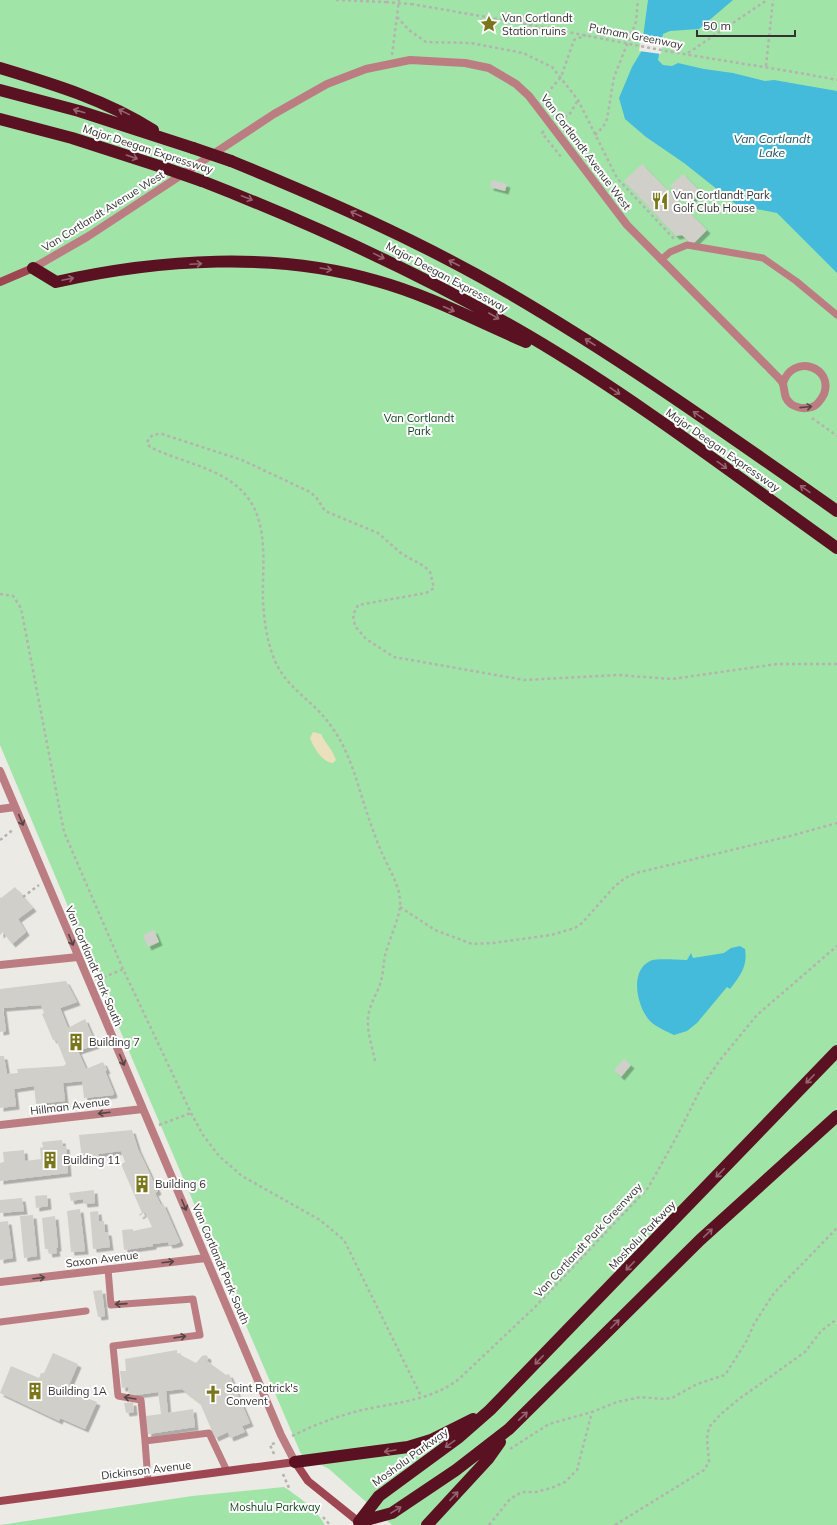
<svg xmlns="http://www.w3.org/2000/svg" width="837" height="1525" font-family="Mulish,sans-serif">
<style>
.green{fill:#a1e4a8}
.sand{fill:#eae0bb}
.water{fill:#44bbda}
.pier{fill:#eceae5}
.building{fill:#d1cfca;filter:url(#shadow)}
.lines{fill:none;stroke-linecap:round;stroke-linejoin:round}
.path{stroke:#b4b3af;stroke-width:2.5;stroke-dasharray:3 3;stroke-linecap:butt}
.service{stroke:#bb7d82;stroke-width:7}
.minor{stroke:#bb7d82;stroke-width:8}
.secondary{stroke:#9e4652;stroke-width:8}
.motorway{stroke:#5a1121;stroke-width:12}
.path-bridge{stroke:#b4b3af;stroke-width:2.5;stroke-dasharray:3 3;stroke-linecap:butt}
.motorway-bridge{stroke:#5a1121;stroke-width:12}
.oneway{stroke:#94646f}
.oneway2{stroke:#554545}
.labels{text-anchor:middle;stroke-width:4;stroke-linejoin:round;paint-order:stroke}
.poi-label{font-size:11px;fill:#333231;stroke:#fff;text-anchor:start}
.street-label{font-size:11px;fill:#333231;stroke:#fff}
.park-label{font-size:11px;fill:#13451d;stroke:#fff}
.water-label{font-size:12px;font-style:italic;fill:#225461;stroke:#fff}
</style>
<defs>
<filter id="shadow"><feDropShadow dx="3.5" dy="3.5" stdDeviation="0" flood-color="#0004"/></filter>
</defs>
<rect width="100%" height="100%" fill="#eceae5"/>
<!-- green -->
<path class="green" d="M0 0H837V1525H392L329 1469 301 1454 128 1049 0 745Z
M284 1487C298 1496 317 1510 325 1525H0L192 1496Z"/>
<!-- sand -->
<path class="sand" d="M313 732 321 734C325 743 333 750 336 760L333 763C322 762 314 748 310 738Z"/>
<!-- water -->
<path class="water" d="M648 0H733L699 29 670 31 663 34 658 60 663 65 672 66 678 63 704 69 733 73 765 81 774 80 837 91V273L777 213 737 205 684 163 646 137 625 119 619 98 632 67 641 52Z
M740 946 745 949C748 966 740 976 730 989L727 987 697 1023 687 1031 674 1035C666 1031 656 1027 650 1021 637 1007 629 971 650 961 657 958 678 960 687 960L691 953 693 958 724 953 731 948Z"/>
<!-- pier -->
<path class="pier" d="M642 35 663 38 661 54 639 51Z"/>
<!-- building -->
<path class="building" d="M642 164 707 230 693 244 691 242 690 243 682 235 676 236 624 181Z
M683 174 700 191 687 204 670 186Z
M492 180 507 184 505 191 490 187Z
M15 887 33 908 18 919 26 932 12 944 3 932 0 935V897L1 898Z
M154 930 159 942 148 947 143 935Z
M66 981 77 1002 60 1008 68 1028 85 1019 96 1045 78 1051 86 1069 103 1062 107 1070 105 1071 114 1093 113 1095 84 1098 82 1081 63 1083 65 1101 36 1104 34 1086 14 1089 16 1106 0 1108V1056H4L7 1074 18 1073 17 1069 63 1066 66 1064 56 1039 53 1040 42 1014 44 1013 41 1005 3 1008 6 1031 0 1032V989Z
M624 1059 631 1065 621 1077 614 1070Z
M132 1130 138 1149 158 1191 155 1193 161 1205 163 1203 180 1242 176 1244 169 1245 168 1242 153 1244V1246L124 1250 122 1230 133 1229V1231L152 1227 145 1212 140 1216 139 1214 142 1213 121 1164 125 1162 121 1151 98 1154 99 1158 82 1159 79 1135Z
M62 1140 63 1146H66L68 1173 0 1181V1163L4 1162 3 1152 24 1150 25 1161 41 1159 40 1148 43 1147 42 1142Z
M94 1190 95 1203 84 1204 83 1199 71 1201 69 1193Z
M47 1195 48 1206 36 1208 35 1196Z
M22 1198 24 1211 0 1213V1200Z
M80 1209 85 1251 71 1252 67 1211Z
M98 1211 99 1221H104L105 1232H108L110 1247 93 1249 90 1212Z
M33 1215 37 1256 24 1258 20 1216Z
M55 1216 58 1248H56L57 1253 49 1254 48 1249H45L42 1218Z
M8 1221 13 1258 0 1260V1222Z
M102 1290 105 1316 98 1317 93 1291Z
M177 1350V1353L196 1363 202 1356 206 1355 208 1357 207 1361 226 1375 229 1374 250 1423 242 1426 245 1432 230 1438 228 1432 215 1438 200 1403 182 1389 166 1391 168 1413 193 1409 195 1427 148 1434 146 1416 161 1414 158 1392 129 1396 128 1387 122 1388 120 1371H126L125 1359Z
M53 1353 78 1364 69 1385 71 1386 69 1391 97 1402 85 1429 60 1418 59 1421 0 1393 11 1366 39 1378 41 1373H44Z
M133 1402 134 1412 126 1413 124 1403Z"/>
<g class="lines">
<!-- path -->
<path class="path" d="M336 0 386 2
M411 4C488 17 564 31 640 46 706 59 772 67 837 80
M397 17 409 30 426 42 471 43 523 53 552 67 578 100 617 178 676 241
M688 53 767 0
M392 55 399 0
M766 66 773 0
M543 98 561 77 574 40 586 35
M559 120 569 115 578 100
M544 131 542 133 562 158
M595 135 603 127 607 119 614 77 636 22 638 0
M812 418 837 436
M0 594 13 596 21 608 64 832 123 969 191 1113 203 1135 219 1156 242 1176 320 1220 344 1240 421 1396
M0 840 14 829
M23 897 39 885
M400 907 435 930 472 944 493 943 551 935 575 928 582 923 614 887 625 878 636 873 790 836 837 823
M98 980 123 969
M375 1061C372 1047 367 1031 368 1018 369 1004 378 993 381 981 384 970 383 959 387 949 391 935 398 921 400 907 402 889 389 869 382 853 377 842 373 830 369 819 358 787 351 753 331 726 314 701 287 689 275 661 267 642 264 621 263 600 262 568 269 526 248 498 226 468 182 463 150 447L147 443C150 435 154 434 162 434L242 460 310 492 316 497 325 511 378 533 402 554 424 566 430 572 434 588 426 593 358 605 353 615 355 626 366 639 394 657 524 680 618 675 672 679 777 664H837
M159 1125 191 1113
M292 1436C314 1425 335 1417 358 1411 391 1403 433 1401 460 1378L535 1307 648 1188 676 1138 702 1086 720 1060 757 1015 837 946
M510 1449 549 1424 592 1412
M274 1454 270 1445 275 1443
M283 1474 289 1488
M323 1517 330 1525
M489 1525 510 1499 522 1492H536L551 1488 565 1482 577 1470 592 1412 617 1402 641 1397 664 1399 672 1398 697 1384 725 1375 746 1342 754 1324 774 1293 837 1228
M615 1525 704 1470 709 1462 707 1439 709 1427 722 1413 739 1399 805 1352 821 1331 837 1319"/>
<!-- service -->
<path class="service" d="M661 260 670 252 687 245 763 258 796 281 837 315
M108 1269 111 1305 193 1299 200 1335 113 1346 118 1396 141 1400 145 1441
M0 1322 86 1311
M148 1481 145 1441 209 1433 227 1471"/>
<!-- minor -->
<path class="minor" d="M33 268 87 237 274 114 327 84 366 69 410 60 465 63 489 68 516 84 529 96 627 225 769 368C773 373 779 377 782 382 786 389 782 397 791 404 797 408 805 409 812 407 818 405 821 400 824 394 834 367 793 353 783 383
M0 771 281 1435 295 1462
M0 809 15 807
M0 965 78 957
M0 1125 143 1109
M0 1282 206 1258"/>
<!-- secondary -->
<path class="secondary" d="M0 282 33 268
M0 1501 295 1462 308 1481 359 1522"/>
<!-- motorway -->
<path class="motorway" d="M0 68C53 84 106 100 153 130
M0 90 79 111 193 148
M0 119 72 138 165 168
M231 161C324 199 415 239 502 289 618 356 727 434 837 511
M202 181C315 225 424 275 529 336 636 399 736 476 837 548
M33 268 56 282C158 259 277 251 377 281 428 295 477 321 526 342
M295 1462 408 1447 431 1440 473 1419
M359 1522 379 1496 458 1438 490 1410 837 1051
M359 1522 392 1513 456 1470 509 1429 700 1240 837 1116
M427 1525 488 1459 500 1442"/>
<!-- path-bridge -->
<path class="path-bridge" d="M386 2 411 4"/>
<!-- motorway-bridge -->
<path class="motorway-bridge" d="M193 148 231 161
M165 168 202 181"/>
</g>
<!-- one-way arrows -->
<defs><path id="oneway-shaft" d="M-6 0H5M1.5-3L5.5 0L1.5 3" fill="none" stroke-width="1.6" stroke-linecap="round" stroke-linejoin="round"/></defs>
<g class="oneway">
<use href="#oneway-shaft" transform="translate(79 111) rotate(-164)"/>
<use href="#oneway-shaft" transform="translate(124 112) rotate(-154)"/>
<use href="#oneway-shaft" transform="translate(132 157) rotate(19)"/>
<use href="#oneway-shaft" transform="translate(247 198) rotate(21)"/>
<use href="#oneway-shaft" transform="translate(356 214) rotate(-155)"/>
<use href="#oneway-shaft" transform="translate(379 256) rotate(26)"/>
<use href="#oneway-shaft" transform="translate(454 263) rotate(-153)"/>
<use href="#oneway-shaft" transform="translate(196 264) rotate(-3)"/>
<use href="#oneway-shaft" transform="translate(326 269) rotate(9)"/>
<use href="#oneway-shaft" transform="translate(68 279) rotate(-12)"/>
<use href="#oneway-shaft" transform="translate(449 309) rotate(24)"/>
<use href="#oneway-shaft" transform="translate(494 316) rotate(30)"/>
<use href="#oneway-shaft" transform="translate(590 342) rotate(-147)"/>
<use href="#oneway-shaft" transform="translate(615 391) rotate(34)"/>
<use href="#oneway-shaft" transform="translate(698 415) rotate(-145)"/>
<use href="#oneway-shaft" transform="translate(722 465) rotate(36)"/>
<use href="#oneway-shaft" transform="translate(805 489) rotate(-145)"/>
<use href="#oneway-shaft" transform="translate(810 1079) rotate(134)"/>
<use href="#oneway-shaft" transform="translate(720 1173) rotate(134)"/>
<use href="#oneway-shaft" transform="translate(708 1233) rotate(-44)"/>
<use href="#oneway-shaft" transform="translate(630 1266) rotate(134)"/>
<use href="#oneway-shaft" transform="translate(615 1324) rotate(-45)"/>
<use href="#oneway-shaft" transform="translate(539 1360) rotate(134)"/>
<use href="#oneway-shaft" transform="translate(523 1416) rotate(-43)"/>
<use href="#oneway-shaft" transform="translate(450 1444) rotate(144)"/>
<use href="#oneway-shaft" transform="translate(390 1451) rotate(171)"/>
<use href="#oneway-shaft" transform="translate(454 1496) rotate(-47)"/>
<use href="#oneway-shaft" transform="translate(396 1510) rotate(-31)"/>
</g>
<g class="oneway2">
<use href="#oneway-shaft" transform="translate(806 407) rotate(-6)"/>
<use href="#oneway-shaft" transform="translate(21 820) rotate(67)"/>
<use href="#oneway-shaft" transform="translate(71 940) rotate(67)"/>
<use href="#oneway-shaft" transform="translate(122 1060) rotate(67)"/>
<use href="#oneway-shaft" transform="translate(104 1113) rotate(173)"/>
<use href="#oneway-shaft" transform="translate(184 1205) rotate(67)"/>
<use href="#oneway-shaft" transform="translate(168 1262) rotate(-7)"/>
<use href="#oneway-shaft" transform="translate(39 1278) rotate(-7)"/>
<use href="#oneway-shaft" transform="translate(121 1304) rotate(176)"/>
<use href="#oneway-shaft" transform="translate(180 1337) rotate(-8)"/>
<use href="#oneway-shaft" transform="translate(130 1398) rotate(-171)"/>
</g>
<!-- icons -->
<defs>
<g id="sight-bare" transform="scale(1.38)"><path d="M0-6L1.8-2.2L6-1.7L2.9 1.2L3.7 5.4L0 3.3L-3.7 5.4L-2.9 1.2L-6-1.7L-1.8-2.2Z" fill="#79761b" stroke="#fff" stroke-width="2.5" paint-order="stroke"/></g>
<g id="restaurant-bare" transform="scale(1.38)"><path d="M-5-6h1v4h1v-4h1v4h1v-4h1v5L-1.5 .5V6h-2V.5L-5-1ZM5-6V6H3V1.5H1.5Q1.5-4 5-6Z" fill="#79761b" stroke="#fff" stroke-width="2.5" paint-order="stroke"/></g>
<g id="building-bare" transform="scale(1.38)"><path d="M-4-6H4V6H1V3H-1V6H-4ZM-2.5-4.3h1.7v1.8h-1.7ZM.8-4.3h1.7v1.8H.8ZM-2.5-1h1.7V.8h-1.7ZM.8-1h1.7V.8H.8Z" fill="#79761b" stroke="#fff" stroke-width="2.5" paint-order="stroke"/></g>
<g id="church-bare" transform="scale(1.38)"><path d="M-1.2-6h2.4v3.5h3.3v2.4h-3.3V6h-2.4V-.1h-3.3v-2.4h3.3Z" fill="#79761b" stroke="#fff" stroke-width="2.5" paint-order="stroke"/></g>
</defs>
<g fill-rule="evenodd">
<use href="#sight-bare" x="489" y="24"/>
<use href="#restaurant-bare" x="660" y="201"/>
<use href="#building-bare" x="76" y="1042"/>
<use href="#building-bare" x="50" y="1160"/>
<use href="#building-bare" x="142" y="1184"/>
<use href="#building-bare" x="35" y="1391"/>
<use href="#church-bare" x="213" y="1394"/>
</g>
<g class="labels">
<!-- poi labels -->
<g class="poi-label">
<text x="502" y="22">Van Cortlandt<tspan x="502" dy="13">Station ruins</tspan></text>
<text x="673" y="199">Van Cortlandt Park<tspan x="673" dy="13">Golf Club House</tspan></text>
<text x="89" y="1046">Building 7</text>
<text x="63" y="1164">Building 11</text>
<text x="155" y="1188">Building 6</text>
<text x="226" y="1392">Saint Patrick's<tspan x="226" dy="13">Convent</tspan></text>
<text x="48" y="1395">Building 1A</text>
</g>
<!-- street labels -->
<g class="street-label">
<text transform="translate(636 36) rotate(11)" y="4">Putnam Greenway</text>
<text transform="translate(148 149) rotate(18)" y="4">Major Deegan Expressway</text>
<text transform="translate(586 152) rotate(53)" y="4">Van Cortlandt Avenue West</text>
<text transform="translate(103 211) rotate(-32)" y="4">Van Cortlandt Avenue West</text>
<text transform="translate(447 277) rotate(28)" y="4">Major Deegan Expressway</text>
<text transform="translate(723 450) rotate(35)" y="4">Major Deegan Expressway</text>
<text transform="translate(94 966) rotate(67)" y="4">Van Cortlandt Park South</text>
<text transform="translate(70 1106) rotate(-7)" y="4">Hillman Avenue</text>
<text transform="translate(642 1235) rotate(-46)" y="4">Mosholu Parkway</text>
<text transform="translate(588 1240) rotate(-47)" y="4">Van Cortlandt Park Greenway</text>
<text transform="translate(102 1259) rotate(-7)" y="4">Saxon Avenue</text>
<text transform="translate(221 1264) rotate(67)" y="4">Van Cortlandt Park South</text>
<text transform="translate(410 1457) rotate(-36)" y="4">Mosholu Parkway</text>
<text transform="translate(146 1470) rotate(-7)" y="4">Dickinson Avenue</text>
</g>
<!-- park labels -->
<g class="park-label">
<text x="419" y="422">Van Cortlandt<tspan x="419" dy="13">Park</tspan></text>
<text x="275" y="1511">Moshulu Parkway</text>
</g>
<!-- water labels -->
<g class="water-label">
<text x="772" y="143">Van Cortlandt<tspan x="772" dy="14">Lake</tspan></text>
</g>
</g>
<!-- scale -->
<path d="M697 30v6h98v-6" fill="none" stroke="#333231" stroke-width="2"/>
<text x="703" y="30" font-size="12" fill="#333231" stroke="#ffffff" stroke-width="3" paint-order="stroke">50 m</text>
</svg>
